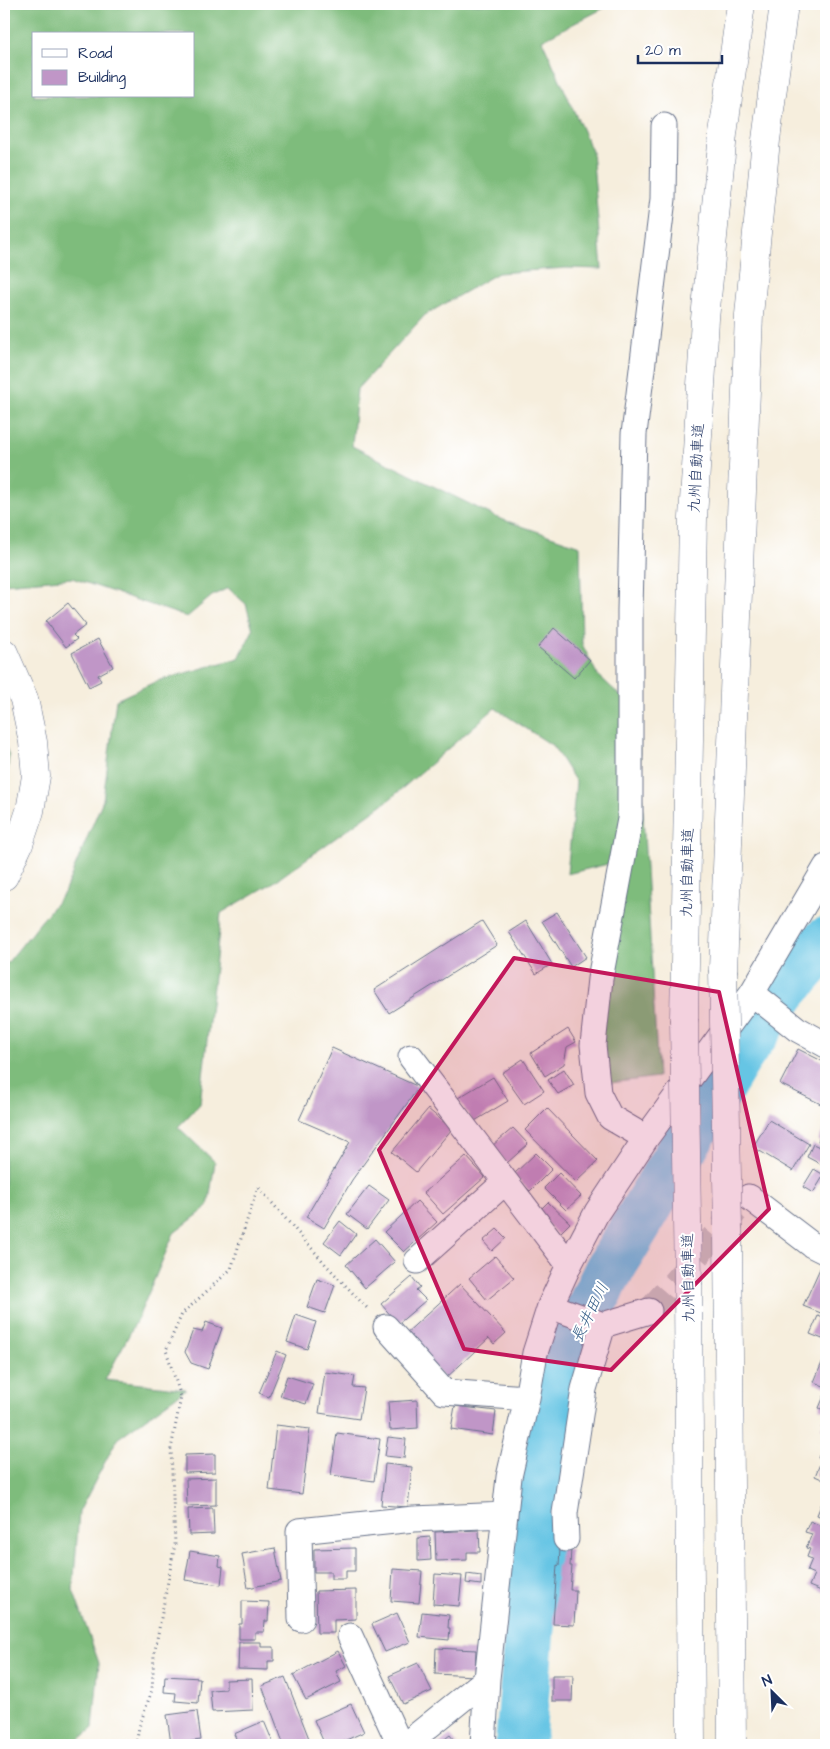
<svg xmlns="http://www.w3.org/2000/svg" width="830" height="1749" font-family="'Architects Daughter','Klee One',sans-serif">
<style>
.forest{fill:#7ebc7b;stroke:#4c766c;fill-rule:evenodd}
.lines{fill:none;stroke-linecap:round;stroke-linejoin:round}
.river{stroke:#66c5e4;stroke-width:50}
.building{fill:#c096c7}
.street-tunnel{stroke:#cac8c4;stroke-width:25;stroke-dasharray:25 12;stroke-linecap:butt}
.street-casing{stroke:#68728a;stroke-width:27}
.secondary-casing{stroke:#68728a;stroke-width:29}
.highway-casing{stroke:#68728a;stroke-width:29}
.path{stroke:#68728a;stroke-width:3;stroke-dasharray:1 4;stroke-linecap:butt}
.street{stroke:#fff;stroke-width:25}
.secondary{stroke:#fff;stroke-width:28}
.highway{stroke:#fff;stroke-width:28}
.highway-bridge-casing{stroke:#68728a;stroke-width:29;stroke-linecap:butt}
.highway-bridge{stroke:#fff;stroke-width:28}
.marked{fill:#c2185b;fill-opacity:0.2;stroke:#c2185b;stroke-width:4;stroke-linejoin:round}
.labels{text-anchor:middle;stroke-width:4;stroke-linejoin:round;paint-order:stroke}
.street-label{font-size:15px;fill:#1b2f5e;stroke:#fff}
.water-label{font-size:16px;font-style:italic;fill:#325c86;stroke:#fff}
</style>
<rect width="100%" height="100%" fill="#fff"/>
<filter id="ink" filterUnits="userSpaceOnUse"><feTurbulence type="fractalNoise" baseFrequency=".02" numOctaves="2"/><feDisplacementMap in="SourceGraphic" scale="10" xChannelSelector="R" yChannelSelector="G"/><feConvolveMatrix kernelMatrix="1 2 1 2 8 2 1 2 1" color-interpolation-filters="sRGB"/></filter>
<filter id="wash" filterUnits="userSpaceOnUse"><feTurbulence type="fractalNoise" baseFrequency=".0096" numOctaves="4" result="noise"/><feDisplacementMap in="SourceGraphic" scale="20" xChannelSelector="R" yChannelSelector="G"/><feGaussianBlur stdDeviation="1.12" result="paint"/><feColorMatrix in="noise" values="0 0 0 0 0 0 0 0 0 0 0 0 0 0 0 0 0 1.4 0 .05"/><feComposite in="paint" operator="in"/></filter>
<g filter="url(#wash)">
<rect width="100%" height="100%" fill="#f6eedd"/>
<!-- forest -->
<path class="forest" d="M4 4H605L606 7 542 40 592 151 602 269 566 268 498 273 425 315 357 389 352 446 498 518 580 546 582 644 597 674 637 711 658 1077 595 1085 612 863 567 874 576 782 553 746 495 708 390 799 274 882 221 913 200 1104 178 1127 215 1162 208 1207 174 1233 138 1318 105 1380 186 1389 117 1439 79 1512 73 1590 99 1663 93 1728 73 1745H4V967L64 893 103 800 116 700 157 681 239 658 253 630 246 604 228 588 212 596 187 617 72 578 4 584V56L6 54 4 50ZM34 34H194V96H34Z
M4 742 9 756 4 810Z"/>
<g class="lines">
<!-- river -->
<path class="river" d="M520 1745 539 1512 566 1359 608 1272 736 1059 784 990 826 942"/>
</g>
<g id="blocks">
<!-- building -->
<path class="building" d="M68 603 86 625 73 635 77 639 66 647 46 621Z
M554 628 590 660 574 678 538 647Z
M98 639 113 667 98 675 101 681 89 687 72 653Z
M557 912 586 957 571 967 542 921Z
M482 921 497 945 389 1013 374 990Z
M526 921 552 964 536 974 509 932Z
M568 1029 576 1042 567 1047 564 1064 545 1076 531 1053Z
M332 1048 419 1087 352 1180 324 1228 306 1217 350 1142 299 1120Z
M798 1049 826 1063 825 1106 780 1084Z
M523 1059 544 1091 524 1104 502 1073Z
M564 1069 574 1085 558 1094 548 1080Z
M493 1077 508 1101 473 1122 458 1098Z
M547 1108 598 1161 576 1182 525 1130Z
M428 1109 452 1129 416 1172 392 1152Z
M769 1120 809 1144 793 1171 753 1147Z
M826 1125V1145L818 1141Z
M513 1128 528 1144 507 1163 492 1146Z
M813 1144 826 1150V1167L807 1157Z
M536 1153 552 1169 530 1191 513 1175Z
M466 1156 485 1177 443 1214 424 1193Z
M814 1169 824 1175 813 1193 803 1187Z
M559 1173 581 1196 566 1210 544 1188Z
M369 1186 389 1200 367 1229 347 1214Z
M417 1201 437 1222 404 1252 384 1232Z
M548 1202 570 1223 558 1235 537 1213Z
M340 1221 356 1234 341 1255 324 1242Z
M497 1229 506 1238 492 1251 483 1241Z
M375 1239 395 1262 365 1288 346 1265Z
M495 1256 514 1278 487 1300 469 1278Z
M822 1264 826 1266V1315L803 1306Z
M412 1277 420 1287 416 1290 426 1300 398 1324 381 1304Z
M317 1279 335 1285 325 1313 307 1307Z
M460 1284 506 1333 494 1344 489 1338 445 1379 404 1335Z
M296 1315 316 1322 307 1349 287 1342Z
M818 1316 826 1319 825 1340 810 1334Z
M206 1322 222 1328 208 1369 191 1363 185 1352 193 1330 202 1332Z
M277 1351 286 1355 269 1397 259 1393Z
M826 1353V1387L814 1382Z
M325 1372 355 1376 353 1387 364 1388 359 1419 319 1413Z
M287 1376 313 1384 306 1404 280 1396Z
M824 1396 826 1397V1411L819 1408Z
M417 1400 418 1428 390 1430 388 1402Z
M455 1406 496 1411 493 1435 451 1429Z
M826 1416V1430L821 1428Z
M276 1425 310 1429 302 1494 269 1490Z
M337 1433 380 1439 374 1481 331 1475Z
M388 1437 406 1439 404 1458 385 1456Z
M826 1439V1481L815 1476 822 1459 818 1458Z
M215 1454V1472L185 1473V1455Z
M385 1464 412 1467 408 1507 381 1505Z
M216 1478V1505L187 1506 186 1479Z
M823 1500 826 1501V1519L817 1515Z
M213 1508 214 1534 189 1535 188 1509Z
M810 1521 826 1528V1593L809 1586 814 1574 807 1571 812 1559 807 1557 810 1549 806 1548 812 1534 805 1532Z
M479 1530 480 1552H467V1560L436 1561 435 1532Z
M430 1537 431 1560 418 1561V1538Z
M275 1548 281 1581 248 1588 242 1554Z
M355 1548V1571H346V1579H331V1572H314V1549Z
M560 1549H571L570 1566H572L570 1590H576L574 1625 553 1624 557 1565 559 1566Z
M190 1551 220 1556 219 1566 223 1567 221 1585 185 1580Z
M393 1569 422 1571 419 1603 391 1601Z
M435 1574 462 1576 459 1606 433 1604Z
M467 1574 481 1576V1585L466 1583Z
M356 1590V1619L334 1620V1633H317L316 1591Z
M242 1601 269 1602 268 1621H265L264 1632H255V1639H239V1624H242Z
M422 1612 449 1615 448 1628H450L449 1640 419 1637Z
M397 1613 410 1642 385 1652 372 1624Z
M239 1642H261V1647H274V1661H268V1670L238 1669Z
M436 1648 476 1650 475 1676 435 1674Z
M338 1651 346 1666 336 1671 341 1682 306 1700 293 1675Z
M824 1653H826V1681H825Z
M418 1663 432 1691 403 1704 389 1676Z
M552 1675H573L572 1701H552Z
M165 1676 200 1678 198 1703 175 1701 176 1693 164 1692Z
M285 1677 310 1741 297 1745H284L262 1686Z
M252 1679 253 1710 212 1712 210 1690 226 1689V1680Z
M351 1704 364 1732 335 1745H325L314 1720Z
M197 1711 201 1740 171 1744 167 1715Z
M264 1721 274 1745H239L234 1734Z
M450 1735 458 1745H437Z"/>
</g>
</g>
<g filter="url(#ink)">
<use href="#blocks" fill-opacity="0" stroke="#68728a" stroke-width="1"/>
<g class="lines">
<!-- street-tunnel -->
<path class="street-tunnel" d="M649 1311 736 1211"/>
<!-- street casing -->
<g class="street-casing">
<path id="street" d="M752 993 797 1029 826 1045
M411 1057 569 1265
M646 1138 610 1117 598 1093 593 1045 600 979 630 819V611L634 434 663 199 664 126
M749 1197 812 1245 826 1252
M417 1261 505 1182
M550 1306 603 1325
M603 1325 649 1311
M386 1327 444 1392 527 1398
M566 1539 565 1513 584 1389 603 1325
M301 1619 299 1531 414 1519 505 1515
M350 1636 400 1745
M405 1745 487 1679
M483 1745 487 1679 509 1477 527 1398 535 1353 550 1306 569 1265 597 1212 646 1138 752 993 826 867"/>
</g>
<!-- secondary casing -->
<g class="secondary-casing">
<path id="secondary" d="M4 653 24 699 33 742 36 776 30 811 19 844 4 876"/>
</g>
<!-- highway casing -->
<g class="highway-casing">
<path id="highway" d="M723 970 749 315 766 140 784 4
M684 1019 693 518 705 319 723 134 741 4
M728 1229 732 1745
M688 1285 691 1745"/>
</g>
<!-- path -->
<path class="path" d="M259 1188 327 1266 368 1309
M136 1745 139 1727 152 1690 154 1655 175 1544 171 1449 181 1397 166 1350 182 1314 231 1269 258 1187"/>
<!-- street -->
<use href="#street" class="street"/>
<!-- secondary -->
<use href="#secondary" class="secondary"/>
<!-- highway -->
<use href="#highway" class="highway"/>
<!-- highway-bridge casing -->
<g class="highway-bridge-casing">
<path id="highway-bridge" d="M723 970 728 1229
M684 1019 688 1285"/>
</g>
<!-- highway-bridge -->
<use href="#highway-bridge" class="highway-bridge"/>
</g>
</g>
<!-- marked area -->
<path class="marked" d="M514 958 719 992 769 1209 611 1370 464 1349 379 1150Z"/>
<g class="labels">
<!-- street labels -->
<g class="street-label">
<text transform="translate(696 468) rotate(-87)" y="5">九州自動車道</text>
<text transform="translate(687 873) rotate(-89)" y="5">九州自動車道</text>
<text transform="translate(688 1278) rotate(-91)" y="5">九州自動車道</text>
</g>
<!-- water labels -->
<g class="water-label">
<text transform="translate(589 1312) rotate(-64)" y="6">長井田川</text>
</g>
</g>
<!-- margin -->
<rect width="830" height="1749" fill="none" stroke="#fff" stroke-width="20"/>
<!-- legend -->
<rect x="32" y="32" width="162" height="65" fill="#ffffff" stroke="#a4acbf"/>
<rect x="42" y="49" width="25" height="8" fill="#ffffff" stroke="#a4acbf"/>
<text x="78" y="58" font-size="15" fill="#1b2f5e">Road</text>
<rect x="42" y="70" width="25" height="15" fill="#c096c7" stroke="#a4acbf"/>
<text x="78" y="82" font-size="15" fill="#1b2f5e">Building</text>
<!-- north arrow -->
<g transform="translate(772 1692) rotate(336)" stroke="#ffffff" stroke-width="4" paint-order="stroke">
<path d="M0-4L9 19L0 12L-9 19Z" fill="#1b2f5e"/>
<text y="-8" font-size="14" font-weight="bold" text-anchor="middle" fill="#1b2f5e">N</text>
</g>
<!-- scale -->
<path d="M638 55v8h84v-8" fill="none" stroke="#1b2f5e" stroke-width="2.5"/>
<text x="645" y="55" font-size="15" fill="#1b2f5e" stroke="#ffffff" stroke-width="4" paint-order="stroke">20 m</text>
</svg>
